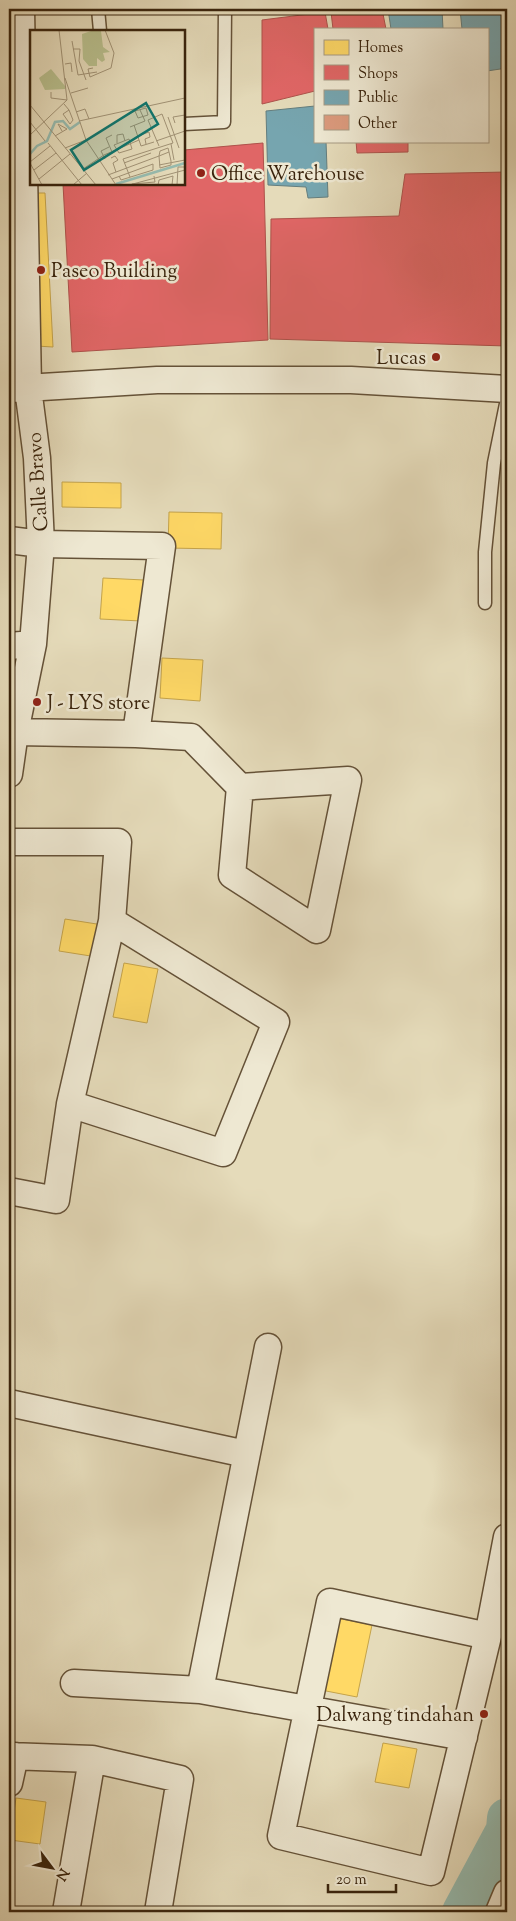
<svg xmlns="http://www.w3.org/2000/svg" width="516" height="1921" font-family="'Sorts Mill Goudy',serif">
<style>
.homes{fill:#ffd966;stroke:#c4a34b}
.shops{fill:#e06666;stroke:#ae524b}
.public{fill:#76a5af;stroke:#647e7e}
.lines{fill:none;stroke-linecap:round;stroke-linejoin:round}
.river{stroke:#96bbaf;stroke-width:40}
.building{fill:#db9a7d;stroke:#3a240d}
.service-casing{stroke:#655238;stroke-width:15}
.minor-casing{stroke:#655238;stroke-width:29}
.service{stroke:#eee8d2;stroke-width:12}
.minor{stroke:#eee8d2;stroke-width:26}
.poi-dot{fill:#8f2418;stroke:#eee8d2;stroke-width:2}
.labels{text-anchor:middle;stroke-width:5;stroke-linejoin:round;paint-order:stroke}
.poi-label{font-size:20px;fill:#3a240d;stroke:#eee8d2;text-anchor:start}
.street-label{font-size:20px;fill:#3a240d;stroke:#eee8d2}
.inset-river{fill:none;stroke:#96bbaf;stroke-width:2.5}
.inset-road{fill:none;stroke:#a19275;stroke-width:1}
.view{fill:#0f766e;fill-opacity:0.15;stroke:#0f766e;stroke-width:2.5}
.inset-edge{fill:none;stroke:#3a240d;stroke-width:2.5}
</style>
<rect width="100%" height="100%" fill="#e5dbba"/>
<filter id="stains"><feTurbulence type="fractalNoise" baseFrequency=".004" numOctaves="4"/><feColorMatrix values="0 0 0 0 .2 0 0 0 0 .09 0 0 0 0 .02 0 0 0 .5 -.17"/></filter>
<radialGradient id="worn" r=".72"><stop offset=".6" stop-color="#630" stop-opacity="0"/><stop offset="1" stop-color="#630" stop-opacity=".3"/></radialGradient>
<!-- homes -->
<path class="homes" d="M29 193H45L53 347 36 346Z
M62 482 121 483V508L62 507Z
M169 512 222 513 221 549 168 548Z
M103 578 144 580 141 621 100 619Z
M162 658 203 660 200 701 160 698Z
M65 919 103 925 97 957 59 951Z
M124 963 158 969 147 1023 113 1017Z
M337 1618 372 1625 357 1697 321 1690Z
M383 1743 417 1749 409 1788 375 1782Z
M16 1798 46 1802 40 1844 10 1840Z"/>
<!-- shops -->
<path class="shops" d="M351 9H382L386 29H333L331 12Z
M325 12 328 29H315V91L262 104V20Z
M356 141H408V152L357 153Z
M263 143 268 340 72 352 63 184H184V150Z
M507 172V346L270 339 271 219 399 216 405 174Z"/>
<!-- public -->
<path class="public" d="M388 9H442L443 29H391Z
M460 9H507V68L487 71V29H462Z
M315 106V141H326L328 197 308 198 306 187 268 185 266 111Z"/>
<g class="lines">
<!-- river -->
<path class="river" d="M462 1912 506 1830 507 1818"/>
</g>
<!-- building -->
<path class="building" d="M507 452V468H504Z"/>
<g class="lines">
<!-- service casing -->
<g class="service-casing">
<path id="service" d="M98 9 100 31
M184 124 224 122 225 9
M485 603V552L494 463 507 399"/>
</g>
<!-- minor casing -->
<g class="minor-casing">
<path id="minor" d="M9 389 157 380H351L507 389
M9 540 41 544 162 546 136 734
M9 646 33 644
M15 732 136 734 191 737 240 787 348 780 317 930 232 875 240 787
M9 774 15 732 33 644 41 544 37 458 28 388 21 9
M9 842H118L112 921 70 1104 56 1200 9 1191
M70 1104 223 1153 276 1022 112 921
M268 1347 200 1690 464 1737
M9 1403 246 1454
M488 1636 330 1602 281 1836 431 1872 488 1636 507 1537
M74 1683 200 1690
M9 1756 92 1759 180 1779 158 1912
M9 1783 15 1756
M66 1912 92 1759
M499 1912 507 1893"/>
</g>
<!-- service -->
<use href="#service" class="service"/>
<!-- minor -->
<use href="#minor" class="minor"/>
</g>
<!-- markers -->
<g class="poi-dot">
<circle cx="201" cy="173" r="5"/>
<circle cx="41" cy="270" r="5"/>
<circle cx="436" cy="357" r="5"/>
<circle cx="37" cy="702" r="5"/>
<circle cx="484" cy="1714" r="5"/>
</g>
<g class="labels">
<!-- poi labels -->
<g class="poi-label">
<text x="211" y="180">Office Warehouse</text>
<text x="51" y="277">Paseo Building</text>
<text x="426" y="364" text-anchor="end">Lucas</text>
<text x="47" y="709">J - LYS store</text>
<text x="474" y="1721" text-anchor="end">Dalwang tindahan</text>
</g>
<!-- street labels -->
<g class="street-label">
<text transform="translate(37 482) rotate(-94)" y="7">Calle Bravo</text>
</g>
</g>
<!-- overview -->
<g transform="translate(30 30)">
<rect width="155" height="155" fill="#e5dbba"/>
<path d="M64 0 71 1 73 17 80 22 73 23 75 30 72 32 67 28V36H59L53 29 52 4ZM21 39 35 56V59L15 60 9 48Z" fill="#b8bf8d"/>
<path class="inset-river" d="M0 124 7 116 17 111 25 92 33 91 40 99 50 92M86 154 155 133"/>
<path class="inset-road" d="M42 11 48 45 67 42M43 19H50L49 31 56 50M35 34 41 33 42 42M63 38 58 39 60 47 81 38 84 23 75 0M35 48 56 110M21 62V68L37 70M41 63 58 58M34 74 39 80 43 90 40 94 33 84 39 80M0 75 66 155M46 82 55 79 59 89M99 84 105 81 116 78 118 85 108 88 105 81M138 87 149 118M49 91 155 68M0 92 15 111M145 93 143 87 155 85M104 95 111 116 124 112M100 97 115 91 110 80M0 105 37 70 29 0M25 106 37 99 28 94 32 101M108 106 119 102 120 107 115 109 116 114M99 109 102 119 89 123 84 115ZM126 111 155 101M18 113 52 155M87 113V105L93 104 95 111M141 114 144 130M35 118 56 110 86 155M82 122 76 108 82 105M81 128 85 126 88 130 83 133 86 142M75 129 71 121 79 117M0 132 20 116M0 133 12 155M94 133 121 123M129 135 155 130M53 139 74 125 109 110M4 140 26 123M78 145 129 126 130 138 141 135V131L139 122 138 118 130 121 129 126 139 122M89 146 91 150 123 140V134M100 147 93 129 143 113 132 84 118 90 129 116M9 149 40 124M82 149 123 134M102 154 125 152 124 146M43 155 57 143M99 155 155 140M128 155 129 150 143 146 142 155M147 155 148 137H155"/>
<path class="view" d="M116 73 128 94 54 140 41 120Z"/>
<rect width="155" height="155" class="inset-edge"/>
</g>
<!-- margin -->
<rect width="516" height="1921" fill="none" stroke="#e5dbba" stroke-width="30"/>
<rect x="10" y="10" width="496" height="1901" fill="none" stroke="#3a240d" stroke-width="2.5"/>
<rect x="15" y="15" width="486" height="1891" fill="none" stroke="#3a240d"/>
<!-- legend -->
<rect x="314" y="28" width="175" height="115" fill="#eee8d2" stroke="#a69a83"/>
<rect x="324" y="40" width="25" height="15" fill="#ffd966" stroke="#a69a83"/>
<text x="358" y="52" font-size="15" fill="#3a240d">Homes</text>
<rect x="324" y="65" width="25" height="15" fill="#e06666" stroke="#a69a83"/>
<text x="358" y="78" font-size="15" fill="#3a240d">Shops</text>
<rect x="324" y="90" width="25" height="15" fill="#76a5af" stroke="#a69a83"/>
<text x="358" y="102" font-size="15" fill="#3a240d">Public</text>
<rect x="324" y="115" width="25" height="15" fill="#db9a7d" stroke="#a69a83"/>
<text x="358" y="128" font-size="15" fill="#3a240d">Other</text>
<!-- north arrow -->
<g transform="translate(52 1868) rotate(122)" stroke="#eee8d2" stroke-width="4" paint-order="stroke">
<path d="M0-4L9 19L0 12L-9 19Z" fill="#3a240d"/>
<text y="-8" font-size="14" font-weight="bold" text-anchor="middle" fill="#3a240d">N</text>
</g>
<!-- scale -->
<path d="M328 1884v8h68v-8" fill="none" stroke="#3a240d" stroke-width="2.5"/>
<text x="336" y="1884" font-size="15" fill="#3a240d" stroke="#eee8d2" stroke-width="4" paint-order="stroke">20 m</text>
<rect width="100%" height="100%" filter="url(#stains)"/>
<rect width="100%" height="100%" fill="url(#worn)"/>
</svg>
